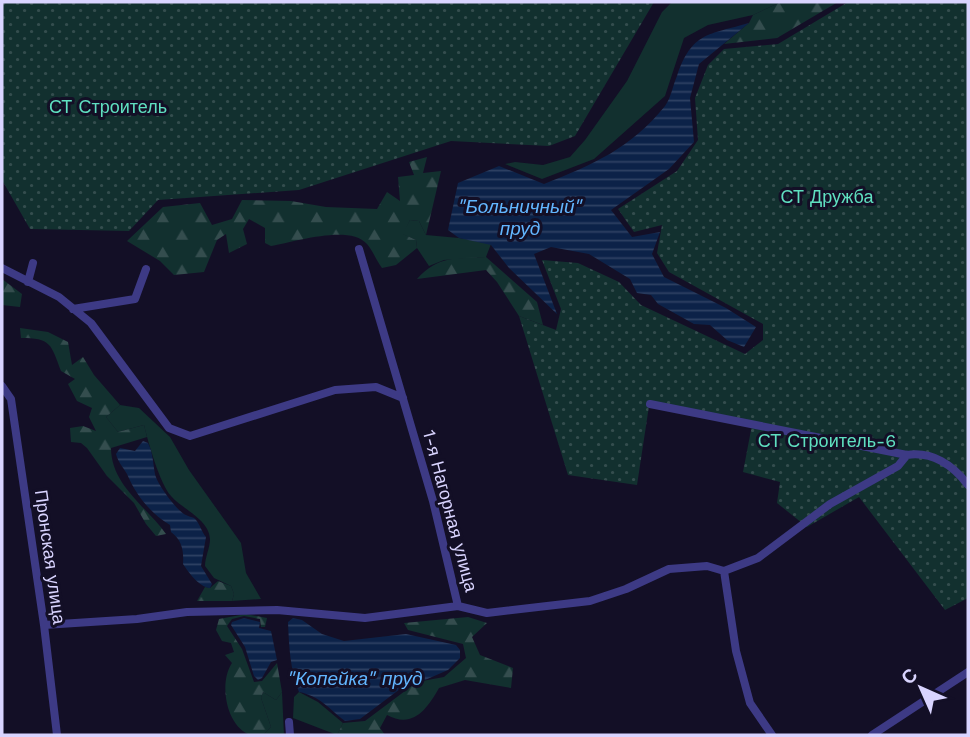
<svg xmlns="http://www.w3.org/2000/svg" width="970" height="737" font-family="'Work Sans',sans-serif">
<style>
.grass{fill:#12302f}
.forest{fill:url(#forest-firs)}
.garden{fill:url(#garden-dots)}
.water{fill:url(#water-rules)}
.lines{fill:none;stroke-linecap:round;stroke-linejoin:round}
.minor{stroke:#3d3a85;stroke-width:8}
.labels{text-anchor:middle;stroke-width:6;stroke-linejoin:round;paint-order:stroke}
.park-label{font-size:18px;fill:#5fe0c0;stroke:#130f26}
.street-label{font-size:18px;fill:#d9d4ff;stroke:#130f26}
.water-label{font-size:19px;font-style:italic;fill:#62b6ff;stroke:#130f26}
</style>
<defs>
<pattern id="forest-firs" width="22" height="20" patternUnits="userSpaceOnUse" patternTransform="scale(1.75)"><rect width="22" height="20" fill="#12302f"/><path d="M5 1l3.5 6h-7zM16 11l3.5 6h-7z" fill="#344d4e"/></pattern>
<pattern id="garden-dots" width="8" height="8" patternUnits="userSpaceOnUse" patternTransform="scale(1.75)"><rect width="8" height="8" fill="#12302f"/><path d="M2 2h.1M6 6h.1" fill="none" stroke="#344d4e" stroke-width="1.8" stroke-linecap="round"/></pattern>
<pattern id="water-rules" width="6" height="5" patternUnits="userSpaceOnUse" patternTransform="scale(1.75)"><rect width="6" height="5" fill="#0c2248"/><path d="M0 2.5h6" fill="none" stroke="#2f4163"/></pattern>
</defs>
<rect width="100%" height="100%" fill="#130f26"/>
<!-- grass -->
<path class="grass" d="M672 2H781L753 15 708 25 684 38 665 96 594 159 542 179 505 164 515 162 543 165 570 157 585 140 627 81 662 12Z
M410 220 419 221 426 235 459 238 491 244 486 257 444 260 429 266 417 248 416 240 402 234Z
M120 405 139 408 170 437 189 470 241 543 246 573 261 599 232 601 234 594 231 586 214 578 205 566C205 557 210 548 210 539 209 519 183 510 171 496 160 484 148 442 144 425L118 432 106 417Z
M263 692 276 700 282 692 284 735H263L271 727 261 698Z
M299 692 318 702 343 723 337 735 293 718 294 697Z"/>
<!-- forest -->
<path class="forest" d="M781 2H838L777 38 724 44 749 23 753 15Z
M427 157 423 173 441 171 426 235 419 221 410 220 403 234 416 240 417 248 396 265 382 268C376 260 373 251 367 244 350 224 294 242 271 246L265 243V228L249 219 243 229 247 244 229 253 226 234 217 240 204 272 174 275 160 261 127 241 163 207 200 203 212 225 232 219 242 200 291 201 326 207 377 209 387 192 400 201 398 177 414 175 409 162Z
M486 257 537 302 543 325 519 316 497 282 486 270 417 279C439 255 455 259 486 257Z
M2 279 22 294 20 307 2 305Z
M20 328 48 332 68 342 72 365 83 357 94 375 120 405 106 417 118 432 144 425 147 437 111 448C111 485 147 507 166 534L156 536 146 524 134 503 107 476 87 448 81 443 71 442 70 428 83 426 96 431 89 417 92 408 77 401 68 384 75 379 61 371C51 344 51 338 21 338Z
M218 581 231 586 234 594 232 601H197L205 587 210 588Z
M246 614 267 618 265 627H261L260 619 244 616 232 619 227 626 242 649 254 682 262 681 277 663 282 692 276 700 263 692 261 698 271 727 263 735C259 735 255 736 251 735 227 728 218 684 232 663L225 655 234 652 231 643 222 641 216 630 219 619Z
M468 617 487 623 472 637 480 655 513 668 511 688 465 680 439 688C427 709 413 729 387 715L380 728 385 735H337L343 723 365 721 417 682 444 677 466 658 463 644 408 630 404 623Z"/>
<!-- garden -->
<path class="garden" d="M2 2H654L575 136 549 146 451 141 299 190 158 200 129 231 30 229 2 180Z
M848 2H968V598L945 610 859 497 807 527 777 503 780 482 743 472 752 425 649 406 637 485 568 475 519 316 556 330 561 309 542 260 578 263 619 282 641 305 745 354 763 340V324L669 272 657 253 662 225 634 232 618 209 677 171 698 140 695 98 708 65 724 49 778 44Z"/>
<!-- water -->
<path class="water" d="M749 23 699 64 690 98 694 142 669 169 611 210 632 237 660 232 652 254 664 277 726 308 756 327 744 347 727 340 710 325 694 324 658 304 651 295 637 293 630 279 589 254 551 247 534 254 557 314 509 268 491 245 459 238 448 230 458 183 499 166 544 184C594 164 630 149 665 106 671 98 673 85 677 76 692 32 708 35 749 23Z
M143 441 148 443C153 453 153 463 155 474 157 484 176 509 184 514 185 515 194 518 194 518 200 523 201 531 206 537L201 566 212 584 210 588C199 587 189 573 183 564 184 551 182 540 171 532L170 525C150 513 136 495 127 474 123 467 118 462 116 454L120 448 135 451Z
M244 618 260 622 259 628 271 631 277 660 271 662 262 678 258 680 254 676 245 647 231 625 232 622Z
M293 618 302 620 322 634 344 641 406 634 456 645 460 650V658L448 670 425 680 416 677 360 719 345 721C329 709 320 696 299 692 290 670 289 646 288 622Z"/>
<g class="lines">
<!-- minor -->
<path class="minor" d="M359 249 433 501 458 606
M2 268 59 297 91 323 169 428 190 436 335 390 376 387 403 398
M28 282 33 263
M73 309 135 299 146 269
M2 386 11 399 44 625 57 735
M650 404 907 455C932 451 953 465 968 485
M724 571 736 651 750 703 772 735
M44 625 137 619 187 612 277 610 365 618 458 606 487 613 590 601 626 589 669 569 707 566 724 571 758 558 830 504 898 466 907 455
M289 722 290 735
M872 735 968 672"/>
</g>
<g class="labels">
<!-- park labels -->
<g class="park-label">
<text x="108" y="113">СТ Строитель</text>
<text x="827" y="203">СТ Дружба</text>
<text x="827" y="447">СТ Строитель-6</text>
</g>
<!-- street labels -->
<g class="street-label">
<text transform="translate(450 511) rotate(75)" y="6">1-я Нагорная улица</text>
<text transform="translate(50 557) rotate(82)" y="6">Пронская улица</text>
</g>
<!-- water labels -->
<g class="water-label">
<text x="520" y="213">"Больничный"<tspan x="520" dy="22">пруд</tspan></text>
<text x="355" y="685">"Копейка" пруд</text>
</g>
</g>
<!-- border -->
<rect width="970" height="737" fill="none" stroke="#d9d4ff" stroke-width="7"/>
<!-- north arrow -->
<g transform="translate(921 688) rotate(315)" stroke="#130f26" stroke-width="5" paint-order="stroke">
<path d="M0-5L12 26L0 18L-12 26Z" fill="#d9d4ff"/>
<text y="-10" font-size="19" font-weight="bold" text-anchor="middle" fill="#d9d4ff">С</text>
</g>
</svg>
